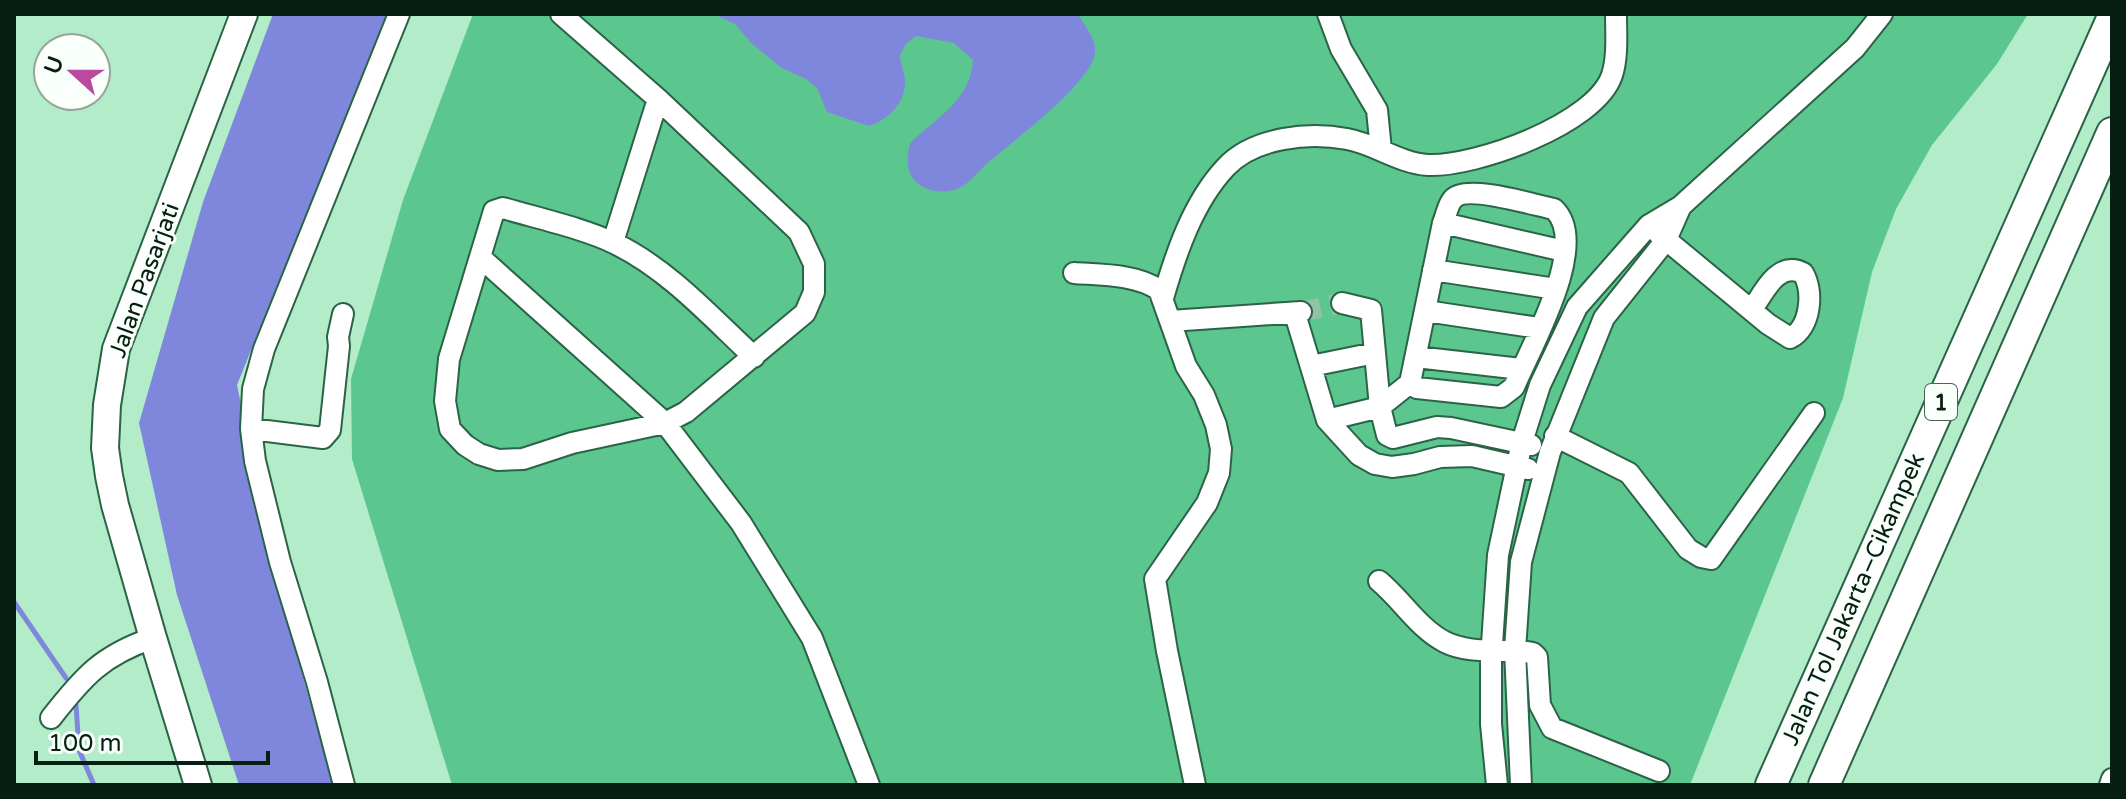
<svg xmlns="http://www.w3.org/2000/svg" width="2126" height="799" font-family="'Varela Round',sans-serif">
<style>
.green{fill:#5cc68f}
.water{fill:#7f87dd}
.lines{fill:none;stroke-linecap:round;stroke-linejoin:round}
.stream{stroke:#7f87dd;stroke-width:5}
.minor-tunnel{stroke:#90c3a4;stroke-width:20;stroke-dasharray:20 10;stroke-linecap:butt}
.minor-casing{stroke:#2b6346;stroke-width:24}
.major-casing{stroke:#2b6346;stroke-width:30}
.highway-casing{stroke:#2b6346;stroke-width:34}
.minor{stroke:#fff;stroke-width:20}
.major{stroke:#fff;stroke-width:26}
.highway{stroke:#fff;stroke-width:30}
.labels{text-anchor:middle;stroke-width:6;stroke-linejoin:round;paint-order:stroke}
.shield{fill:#f9fffb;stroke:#506258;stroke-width:2}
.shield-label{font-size:22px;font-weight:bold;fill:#071e12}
.street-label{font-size:24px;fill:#071e12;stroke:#f9fffb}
</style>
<rect width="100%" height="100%" fill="#b2ecc9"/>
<!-- green -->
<path class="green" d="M473 14H2028L1997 64 1932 145 1896 209 1872 272 1843 398 1690 785H452L352 459 351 379 403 200Z"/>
<!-- water -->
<path class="water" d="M273 14H387L237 385 284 608 333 785H239L177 595 139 423 203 202Z
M714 14H1078C1084 26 1096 37 1095 52 1093 82 1013 141 990 161 981 168 973 180 963 186 946 196 919 193 910 173 906 163 908 153 910 143 936 118 971 100 973 60L954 43 916 36 906 44 900 55C900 64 905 73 905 81 906 103 887 120 869 126L827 112 817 88 806 79 782 68 752 44 735 24Z"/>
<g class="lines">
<!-- stream -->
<path class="stream" d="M14 602 66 678
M76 705 79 750 94 785"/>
<!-- minor-tunnel -->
<path class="minor-tunnel" d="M1301 312 1342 303"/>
<!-- minor casing -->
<g class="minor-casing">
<path id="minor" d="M561 14 658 99 799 232 814 264V292L805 313 686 412 665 423 572 443 523 459 498 460 479 454 465 445 450 429 445 401 449 359 494 211 503 208C537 218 586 229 616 244 669 270 711 317 754 357
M1328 14 1341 49 1377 110 1381 150
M1443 223 1564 251
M1658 233 1768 324 1790 338C1811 328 1814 291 1803 273 1778 260 1763 293 1752 310
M613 242 658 99
M480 257 665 423 741 523 812 638 869 785
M1433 270 1556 289
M1074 273C1100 275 1136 274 1159 290L1186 366 1204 395 1216 425 1221 449 1219 473 1207 503 1155 579 1167 651 1195 785
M1163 298C1176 253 1193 202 1226 167 1254 137 1309 132 1347 139 1375 144 1399 163 1428 165 1475 167 1596 124 1612 75 1618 57 1616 33 1616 14
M1342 303 1371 310 1380 407 1387 435 1393 438 1437 427 1451 428 1531 445
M1426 311 1539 328
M1295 314 1327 420 1359 455 1375 464 1392 467 1414 464 1440 457 1472 456 1528 469
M1170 321 1301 312
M1416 357 1521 369
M1311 366 1375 353
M1327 420 1380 407 1410 383 1443 223C1446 216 1448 204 1453 199 1466 184 1534 205 1554 209 1591 244 1530 348 1514 387L1501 397 1417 388 1410 383
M251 429 323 438 330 430 339 346 338 337 343 314
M1555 436 1629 473 1688 549 1701 557 1711 559 1814 413
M1379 581C1402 600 1418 628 1445 642 1471 655 1505 648 1533 653L1537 657 1540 705 1552 728 1659 771
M51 718C83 677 102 655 153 638
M344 785 317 682 280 562 255 461 251 429 253 389 264 349 399 14
M1497 785 1491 724V659L1498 555 1522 442 1540 385 1577 307 1649 225 1681 206 1855 48 1882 14
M1521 785 1515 650 1521 562 1550 452 1604 318 1666 240 1681 206
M2110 785 2112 779"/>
</g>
<!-- major casing -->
<g class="major-casing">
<path id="major" d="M198 785 153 638 115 505 109 476 105 448 107 405 116 349 244 14"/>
</g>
<!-- highway casing -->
<g class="highway-casing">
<path id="highway" d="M1771 785 2112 19
M1824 785 2112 133"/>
</g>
<!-- minor -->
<use href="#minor" class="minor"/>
<!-- major -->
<use href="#major" class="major"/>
<!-- highway -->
<use href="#highway" class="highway"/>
</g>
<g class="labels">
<!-- shield labels -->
<rect class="shield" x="1925" y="384" width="32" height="36" rx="6"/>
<g class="shield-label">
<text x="1941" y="410">1</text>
</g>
<!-- street labels -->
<g class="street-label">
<text transform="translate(144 280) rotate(-70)" y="8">Jalan Pasarjati</text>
<text transform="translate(1853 599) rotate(-66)" y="8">Jalan Tol Jakarta–Cikampek</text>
</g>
</g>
<!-- border -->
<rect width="2126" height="799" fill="none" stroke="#071e12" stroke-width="32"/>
<!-- north arrow -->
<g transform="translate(72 72) rotate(291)"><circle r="38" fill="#f9fffb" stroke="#98a59e" stroke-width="2"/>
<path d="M0-6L14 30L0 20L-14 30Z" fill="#bc48a0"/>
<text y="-12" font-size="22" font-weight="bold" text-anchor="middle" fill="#071e12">U</text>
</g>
<!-- scale -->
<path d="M36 751v12h232v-12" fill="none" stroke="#071e12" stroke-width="4"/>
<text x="48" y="751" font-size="24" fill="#071e12" stroke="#f9fffb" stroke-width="6" paint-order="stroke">100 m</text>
</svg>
